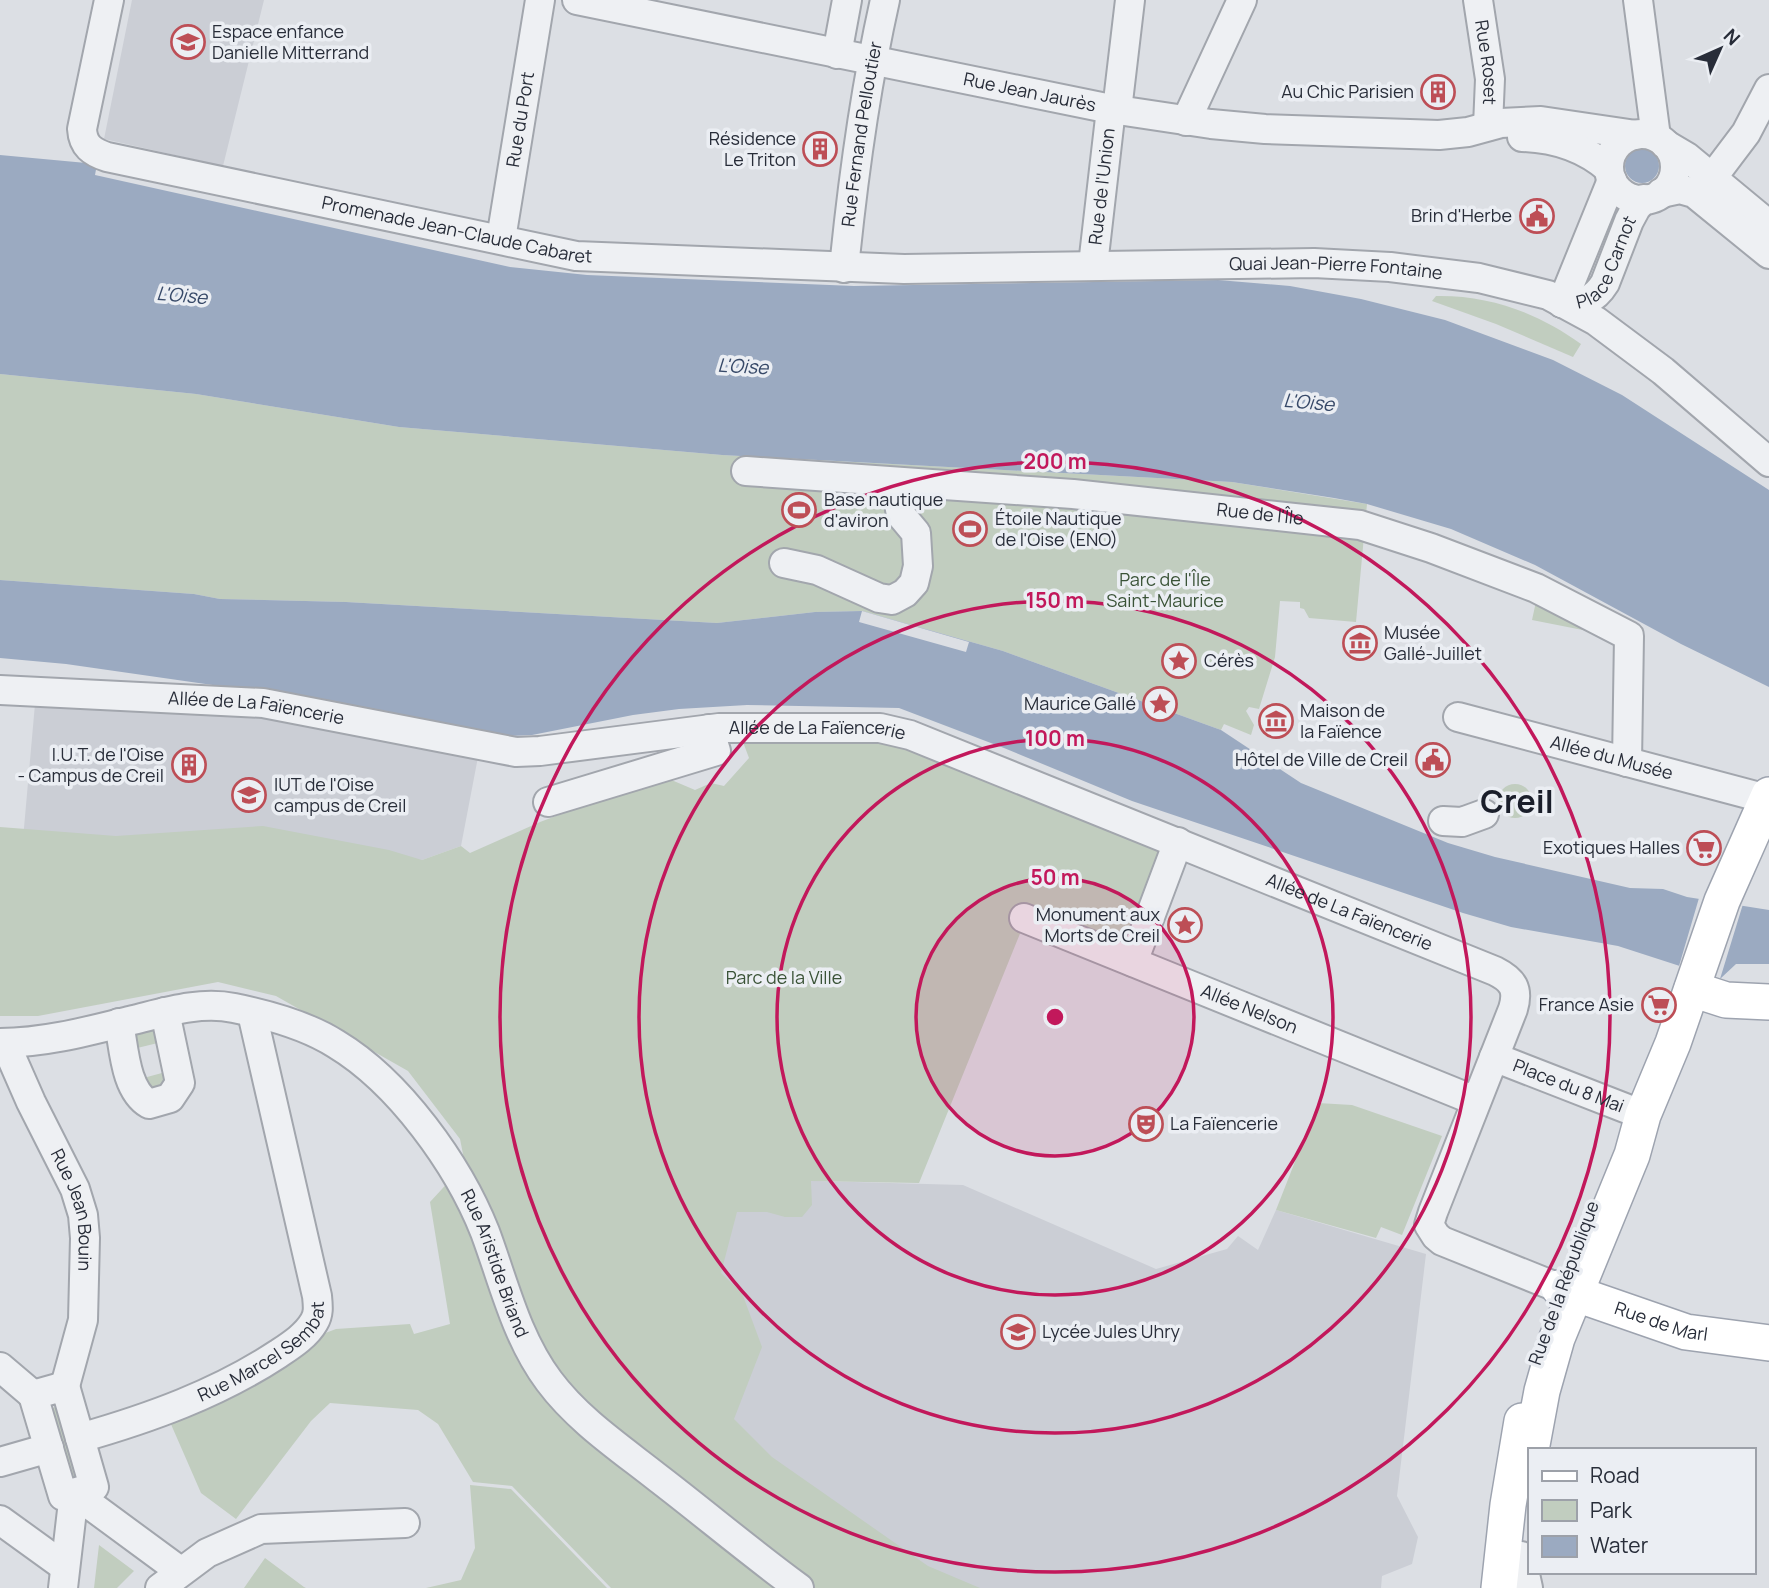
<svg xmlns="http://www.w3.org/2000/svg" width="1769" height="1588" font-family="Manrope,sans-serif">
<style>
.built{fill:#cbced5}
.green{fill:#c1cdbf}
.water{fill:#9baac1}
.pier{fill:#dcdfe4}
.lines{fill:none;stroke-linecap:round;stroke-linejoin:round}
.minor-casing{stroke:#a2a6ad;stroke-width:32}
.major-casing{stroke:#9da3af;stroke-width:38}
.minor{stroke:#eef0f3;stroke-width:28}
.major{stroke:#fff;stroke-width:35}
.ring{fill:none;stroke:#c2185b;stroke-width:3.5}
.labels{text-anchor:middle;stroke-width:7;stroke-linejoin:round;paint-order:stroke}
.poi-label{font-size:18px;fill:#282d39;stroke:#ebeef3;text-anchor:start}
.street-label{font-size:18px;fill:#282d39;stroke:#ebeef3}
.park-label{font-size:18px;fill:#3a5337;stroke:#ebeef3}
.water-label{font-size:19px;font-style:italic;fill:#374968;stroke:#ebeef3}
.town-label{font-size:32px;font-weight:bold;fill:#1a1e2a;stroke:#ebeef3}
.centre{fill:#c2185b;stroke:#ebeef3;stroke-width:3.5}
.ring-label{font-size:21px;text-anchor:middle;font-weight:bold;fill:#c2185b;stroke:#ebeef3;stroke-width:7;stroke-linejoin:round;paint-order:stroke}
</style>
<rect width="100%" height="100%" fill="#dcdfe4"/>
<!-- built -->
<path class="built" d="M132 0H264L223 166 104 139Z
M35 704 258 715 478 757 461 846 422 860 23 839Z
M703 1178 963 1185 1156 1269 1227 1249 1238 1236 1258 1250 1276 1210 1426 1254 1397 1496 1418 1537 1412 1564 1382 1576 1381 1588H827L655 1452Z"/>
<!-- green -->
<path class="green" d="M1436 296C1490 295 1538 313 1581 344L1573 357 1496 324 1432 301Z
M0 374 196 394 399 427 722 455 1232 482 1367 504 1356 622 1309 618 1304 609 1300 608V602L1280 601 1275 657 1259 709 1249 707 1246 711 1254 725 1251 735 1224 724 1221 730 1003 651 862 611 815 612 717 623 346 602 220 599 194 594 0 580Z
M1537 597 1608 635 1532 620Z
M801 740 879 741 935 754 1165 849 1127 950 1030 909 919 1183 811 1181 812 1205 802 1217H785L767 1212H737L721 1273 742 1293 762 1347 734 1419 772 1457 928 1566 980 1588H611L512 1486 473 1482 438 1424 418 1410 330 1403 311 1421 236 1519 201 1493 170 1422 320 1335 336 1329 410 1324 414 1334 450 1324 430 1202 465 1164 460 1139 408 1071 276 996 218 982 38 1016H0V827L116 836 263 826 389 850 422 860 461 846 470 853 540 822 662 776 695 790 711 783 724 786 749 758 743 742Z
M1498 801a17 17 0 1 1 34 0a17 17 0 1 1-34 0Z
M144 1027 156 1030 166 1041 129 1050 133 1033Z
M173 1070 156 1094 136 1080Z
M1318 1103 1352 1105 1442 1136 1402 1235 1381 1227 1376 1238 1276 1210Z
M55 1407H59L84 1475 71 1481 50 1410Z
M470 1485 511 1489 607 1588H426L461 1580 475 1548Z
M99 1545 134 1571 117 1588H94Z
M265 1558 304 1587 306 1588H244Z"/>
<!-- water -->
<path class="water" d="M1625 166a17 17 0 1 1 34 0a17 17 0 1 1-34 0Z
M0 155 97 164 95 175 510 267 587 275 854 286 1218 280 1290 286 1361 299 1445 320 1553 360 1622 395 1769 490V687L1681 644 1535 565 1451 529 1367 504 1334 498 1232 482 722 455 399 427 196 394 0 374Z
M0 580 194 594 220 599 346 602 717 623 815 612 862 611 1003 651 1221 730 1301 783 1448 843 1495 857 1630 888 1663 889 1687 897 1769 910V964H1736L1720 979 1618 946 1511 927 1463 913 1132 801 1004 748 899 708 747 705 679 709 633 715 532 735 509 736 275 694 66 664 0 658Z"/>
<!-- pier -->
<path class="pier" d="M862 611 969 642 966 652 859 622Z
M1699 898 1743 904 1720 979 1679 966Z"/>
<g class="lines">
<!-- minor casing -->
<g class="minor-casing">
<g id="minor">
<path id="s1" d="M109 0 82 129C83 146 92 152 107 157L576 256 904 269 1314 263 1390 267 1479 278 1548 295 1596 321 1663 371 1769 462"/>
<path id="s2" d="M577 0 1111 109 1211 124 1265 129 1439 135 1468 132 1501 123 1541 121 1636 135"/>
<path id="s3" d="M1478 0 1490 79 1488 126"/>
<path d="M1638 0 1656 137"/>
<path d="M837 54 847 0"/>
<path d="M1117 110 1130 0"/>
<path d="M1186 121 1242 0"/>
<circle cx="1642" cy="167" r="33"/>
<path d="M1522 137C1554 138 1585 148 1609 169"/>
<path d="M1665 144 1687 157 1769 225"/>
<path d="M1712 178 1746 133 1769 89"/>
<path d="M1661 193 1680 189 1694 193 1769 254"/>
<path id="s4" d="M501 239 540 0"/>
<path id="s5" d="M1093 265 1111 109"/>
<path id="s6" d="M844 268C853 178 865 89 885 0"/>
<path id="s7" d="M1562 303C1582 304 1594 301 1605 283L1629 221 1636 208 1644 199"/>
<path d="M1562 303 1612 180"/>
<path id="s8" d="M746 471 1073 494 1360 525 1431 548 1536 588 1629 636 1627 762"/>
<path d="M784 563 817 570 879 598 892 600 905 593 914 583 918 566 916 533 901 515 895 482"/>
<path id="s9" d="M0 690 263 703 516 752 540 751 719 728H880L910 735 1495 971C1513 980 1519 989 1513 1009L1433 1212 1429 1225 1436 1236 1442 1241 1559 1288"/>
<path id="s10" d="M1458 717 1767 799"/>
<path d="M548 802 716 751 709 729"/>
<path d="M1443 821 1462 822 1484 814"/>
<path id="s11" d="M1024 918 1476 1101"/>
<path d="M1133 962 1178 842"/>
<path d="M119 1023C124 1048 125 1090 149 1104L170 1098 180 1083 165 1012"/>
<path id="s12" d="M0 1043C45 1043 89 1031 133 1020 166 1012 200 1001 234 1008 269 1015 306 1025 336 1044 399 1082 458 1164 485 1232 504 1283 516 1337 549 1381 578 1420 620 1448 658 1478 705 1514 751 1553 799 1588"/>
<path id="s13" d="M5 1043 31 1102 75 1189 83 1215 85 1238 83 1320 65 1386"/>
<path id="s14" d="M1494 1057 1643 1115"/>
<path d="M0 1367 33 1395"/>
<path d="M65 1386 94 1487 63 1496 33 1395Z"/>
<path id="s15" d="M80 1438C150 1418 217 1394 278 1354 290 1346 306 1336 314 1322 319 1314 318 1306 317 1296L252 1013"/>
<path d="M0 1462 49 1448"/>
<path d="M0 1520 65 1567"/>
<path d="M1521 1556 1528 1588"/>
<path d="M63 1588 74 1493 180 1571"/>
<path d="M160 1588 207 1553 261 1529 405 1523"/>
</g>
</g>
<!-- major casing -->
<g class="major-casing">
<g id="major">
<path d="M1692 989 1726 1000 1769 1002"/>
<path id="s16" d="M1559 1288 1686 1332 1769 1343"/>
<path d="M1531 1450 1542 1391 1557 1338 1632 1155 1643 1115 1673 1043 1722 901 1769 795"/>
<path d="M1499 1588 1508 1505 1522 1421"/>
</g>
</g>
<!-- minor -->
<use href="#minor" class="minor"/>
<!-- major -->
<use href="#major" class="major"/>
</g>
<!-- distance rings -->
<circle cx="1055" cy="1017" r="139" fill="#c2185b" fill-opacity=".12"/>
<g class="ring">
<circle cx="1055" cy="1017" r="139"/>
<circle cx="1055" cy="1017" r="278"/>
<circle cx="1055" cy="1017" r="416"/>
<circle cx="1055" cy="1017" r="555"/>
</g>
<!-- icons -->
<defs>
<g id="school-ring" transform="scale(1.75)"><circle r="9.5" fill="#ebeef3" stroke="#bd4e56" stroke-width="1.5"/><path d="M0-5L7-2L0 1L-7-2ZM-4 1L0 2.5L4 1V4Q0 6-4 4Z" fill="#bd4e56"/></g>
<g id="building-ring" transform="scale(1.75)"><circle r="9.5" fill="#ebeef3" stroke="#bd4e56" stroke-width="1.5"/><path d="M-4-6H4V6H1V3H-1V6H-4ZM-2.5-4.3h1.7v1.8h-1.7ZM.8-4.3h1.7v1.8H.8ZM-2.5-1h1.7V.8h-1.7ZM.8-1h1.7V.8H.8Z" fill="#bd4e56"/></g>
<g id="civic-ring" transform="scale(1.75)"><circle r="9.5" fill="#ebeef3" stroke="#bd4e56" stroke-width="1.5"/><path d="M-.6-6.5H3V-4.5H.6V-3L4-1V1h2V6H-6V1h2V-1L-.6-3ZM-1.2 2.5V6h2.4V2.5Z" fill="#bd4e56"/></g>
<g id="stadium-ring" transform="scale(1.75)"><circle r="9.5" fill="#ebeef3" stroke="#bd4e56" stroke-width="1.5"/><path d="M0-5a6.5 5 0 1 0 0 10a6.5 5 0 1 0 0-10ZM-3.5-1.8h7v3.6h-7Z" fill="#bd4e56"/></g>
<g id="museum-ring" transform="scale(1.75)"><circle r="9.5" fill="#ebeef3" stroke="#bd4e56" stroke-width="1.5"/><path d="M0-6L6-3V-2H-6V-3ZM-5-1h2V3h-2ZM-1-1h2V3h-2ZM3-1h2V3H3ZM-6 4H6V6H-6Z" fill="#bd4e56"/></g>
<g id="sight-ring" transform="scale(1.75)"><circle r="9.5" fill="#ebeef3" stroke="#bd4e56" stroke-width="1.5"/><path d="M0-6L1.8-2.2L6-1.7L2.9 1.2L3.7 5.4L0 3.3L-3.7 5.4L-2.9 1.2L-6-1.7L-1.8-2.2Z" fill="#bd4e56"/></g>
<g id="university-ring" transform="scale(1.75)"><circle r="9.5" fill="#ebeef3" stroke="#bd4e56" stroke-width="1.5"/><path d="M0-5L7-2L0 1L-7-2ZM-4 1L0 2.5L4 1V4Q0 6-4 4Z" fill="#bd4e56"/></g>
<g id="supermarket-ring" transform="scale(1.75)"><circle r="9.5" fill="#ebeef3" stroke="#bd4e56" stroke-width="1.5"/><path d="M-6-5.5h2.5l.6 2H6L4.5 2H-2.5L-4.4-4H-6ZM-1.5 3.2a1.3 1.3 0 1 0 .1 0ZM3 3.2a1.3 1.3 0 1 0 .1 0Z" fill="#bd4e56"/></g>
<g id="theatre-ring" transform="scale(1.75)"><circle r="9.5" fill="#ebeef3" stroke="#bd4e56" stroke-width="1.5"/><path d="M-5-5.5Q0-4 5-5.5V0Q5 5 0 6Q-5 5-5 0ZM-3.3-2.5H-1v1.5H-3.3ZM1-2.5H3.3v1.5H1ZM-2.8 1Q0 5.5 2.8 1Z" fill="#bd4e56"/></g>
</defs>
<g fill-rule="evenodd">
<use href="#school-ring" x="188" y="42"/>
<use href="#building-ring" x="1438" y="92"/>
<use href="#building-ring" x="820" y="149"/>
<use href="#civic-ring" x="1537" y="216"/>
<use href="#stadium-ring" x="799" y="510"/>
<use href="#stadium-ring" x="970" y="529"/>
<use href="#museum-ring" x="1360" y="643"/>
<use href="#sight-ring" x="1179" y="661"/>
<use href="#sight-ring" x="1160" y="704"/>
<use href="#museum-ring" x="1276" y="721"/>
<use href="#civic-ring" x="1433" y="760"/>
<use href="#building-ring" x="189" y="765"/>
<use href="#university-ring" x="249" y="795"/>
<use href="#supermarket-ring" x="1704" y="848"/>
<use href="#sight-ring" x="1185" y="925"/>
<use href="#supermarket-ring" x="1659" y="1005"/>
<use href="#theatre-ring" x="1146" y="1124"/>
<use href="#school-ring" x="1018" y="1332"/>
</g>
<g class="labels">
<!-- poi labels -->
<g class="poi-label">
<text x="212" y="38">Espace enfance<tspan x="212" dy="21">Danielle Mitterrand</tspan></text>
<text x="1414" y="98" text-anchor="end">Au Chic Parisien</text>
<text x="796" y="145" text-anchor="end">Résidence<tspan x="796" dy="21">Le Triton</tspan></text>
<text x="1512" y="222" text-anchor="end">Brin d'Herbe</text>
<text x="824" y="506">Base nautique<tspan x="824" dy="21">d'aviron</tspan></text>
<text x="995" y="525">Étoile Nautique<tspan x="995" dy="21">de l'Oise (ENO)</tspan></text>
<text x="1384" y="639">Musée<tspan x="1384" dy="21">Gallé-Juillet</tspan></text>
<text x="1204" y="667">Cérès</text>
<text x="1136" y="710" text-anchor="end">Maurice Gallé</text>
<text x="1300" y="717">Maison de<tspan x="1300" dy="21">la Faïence</tspan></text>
<text x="164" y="761" text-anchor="end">I.U.T. de l'Oise<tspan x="164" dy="21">- Campus de Creil</tspan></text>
<text x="1408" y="766" text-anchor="end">Hôtel de Ville de Creil</text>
<text x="274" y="791">IUT de l'Oise<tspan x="274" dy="21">campus de Creil</tspan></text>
<text x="1680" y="854" text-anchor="end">Exotiques Halles</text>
<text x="1160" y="921" text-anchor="end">Monument aux<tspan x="1160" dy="21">Morts de Creil</tspan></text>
<text x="1634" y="1011" text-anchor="end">France Asie</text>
<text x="1170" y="1130">La Faïencerie</text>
<text x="1042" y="1338">Lycée Jules Uhry</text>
</g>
<!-- street labels -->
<g class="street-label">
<text dy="6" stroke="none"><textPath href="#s3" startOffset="63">Rue Roset</textPath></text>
<text dy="6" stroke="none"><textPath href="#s2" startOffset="462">Rue Jean Jaurès</textPath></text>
<text dy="6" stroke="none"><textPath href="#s4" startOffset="121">Rue du Port</textPath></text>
<text dy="6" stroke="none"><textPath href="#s6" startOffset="135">Rue Fernand Pelloutier</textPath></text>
<text dy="6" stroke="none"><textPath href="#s5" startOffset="79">Rue de l'Union</textPath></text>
<text dy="6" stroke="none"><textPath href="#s1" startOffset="530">Promenade Jean-Claude Cabaret</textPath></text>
<text dy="6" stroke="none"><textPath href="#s7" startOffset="68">Place Carnot</textPath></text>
<text dy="6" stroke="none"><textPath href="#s1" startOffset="1412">Quai Jean-Pierre Fontaine</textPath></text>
<text dy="6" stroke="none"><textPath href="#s8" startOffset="516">Rue de l'Île</textPath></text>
<text dy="6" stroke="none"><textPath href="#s9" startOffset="257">Allée de La Faïencerie</textPath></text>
<text dy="6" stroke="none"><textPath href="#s9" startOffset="824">Allée de La Faïencerie</textPath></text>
<text dy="6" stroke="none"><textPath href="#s10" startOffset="159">Allée du Musée</textPath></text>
<text dy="6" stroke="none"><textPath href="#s9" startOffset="1391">Allée de La Faïencerie</textPath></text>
<text dy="6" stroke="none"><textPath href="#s11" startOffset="243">Allée Nelson</textPath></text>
<text dy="6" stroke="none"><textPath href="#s14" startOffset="80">Place du 8 Mai</textPath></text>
<text dy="6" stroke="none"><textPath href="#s13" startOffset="182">Rue Jean Bouin</textPath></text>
<text dy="6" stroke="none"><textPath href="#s12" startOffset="623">Rue Aristide Briand</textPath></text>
<text transform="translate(1564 1283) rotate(-70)" y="6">Rue de la République</text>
<text dy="6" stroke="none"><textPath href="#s16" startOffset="108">Rue de Marl</textPath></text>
<text dy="6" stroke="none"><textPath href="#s15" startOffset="206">Rue Marcel Sembat</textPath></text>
</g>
<!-- park labels -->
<g class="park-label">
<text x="1165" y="586">Parc de l'Île<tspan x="1165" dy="21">Saint-Maurice</tspan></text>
<text x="784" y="984">Parc de la Ville</text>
</g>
<!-- water labels -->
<g class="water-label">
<text transform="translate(182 295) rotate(5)" y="7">L'Oise</text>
<text transform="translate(743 366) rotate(3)" y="7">L'Oise</text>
<text transform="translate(1309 402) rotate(5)" y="7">L'Oise</text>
</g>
<!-- town labels -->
<g class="town-label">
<text x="1517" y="813">Creil</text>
</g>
</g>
<circle cx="1055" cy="1017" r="10" class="centre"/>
<g class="ring-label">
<text x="1055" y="469">200 m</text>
<text x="1055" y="608">150 m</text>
<text x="1055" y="746">100 m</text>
<text x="1055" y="885">50 m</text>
</g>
<!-- legend -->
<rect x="1528" y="1448" width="228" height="126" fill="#ebeef3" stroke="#9da1a9" stroke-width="2"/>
<rect x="1542" y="1471" width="35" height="10" fill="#ffffff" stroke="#9da1a9" stroke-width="2"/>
<text x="1590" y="1483" font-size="21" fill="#282d39">Road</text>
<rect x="1542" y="1500" width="35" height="21" fill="#c1cdbf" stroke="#9da1a9" stroke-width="2"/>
<text x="1590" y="1518" font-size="21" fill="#282d39">Park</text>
<rect x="1542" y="1536" width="35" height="21" fill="#9baac1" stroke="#9da1a9" stroke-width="2"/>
<text x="1590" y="1553" font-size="21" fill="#282d39">Water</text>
<!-- north arrow -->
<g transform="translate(1720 49) rotate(45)" stroke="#ebeef3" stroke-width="5" paint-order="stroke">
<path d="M0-5L12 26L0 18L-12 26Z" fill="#282d39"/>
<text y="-10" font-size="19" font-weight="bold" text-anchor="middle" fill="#282d39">N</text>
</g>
</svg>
